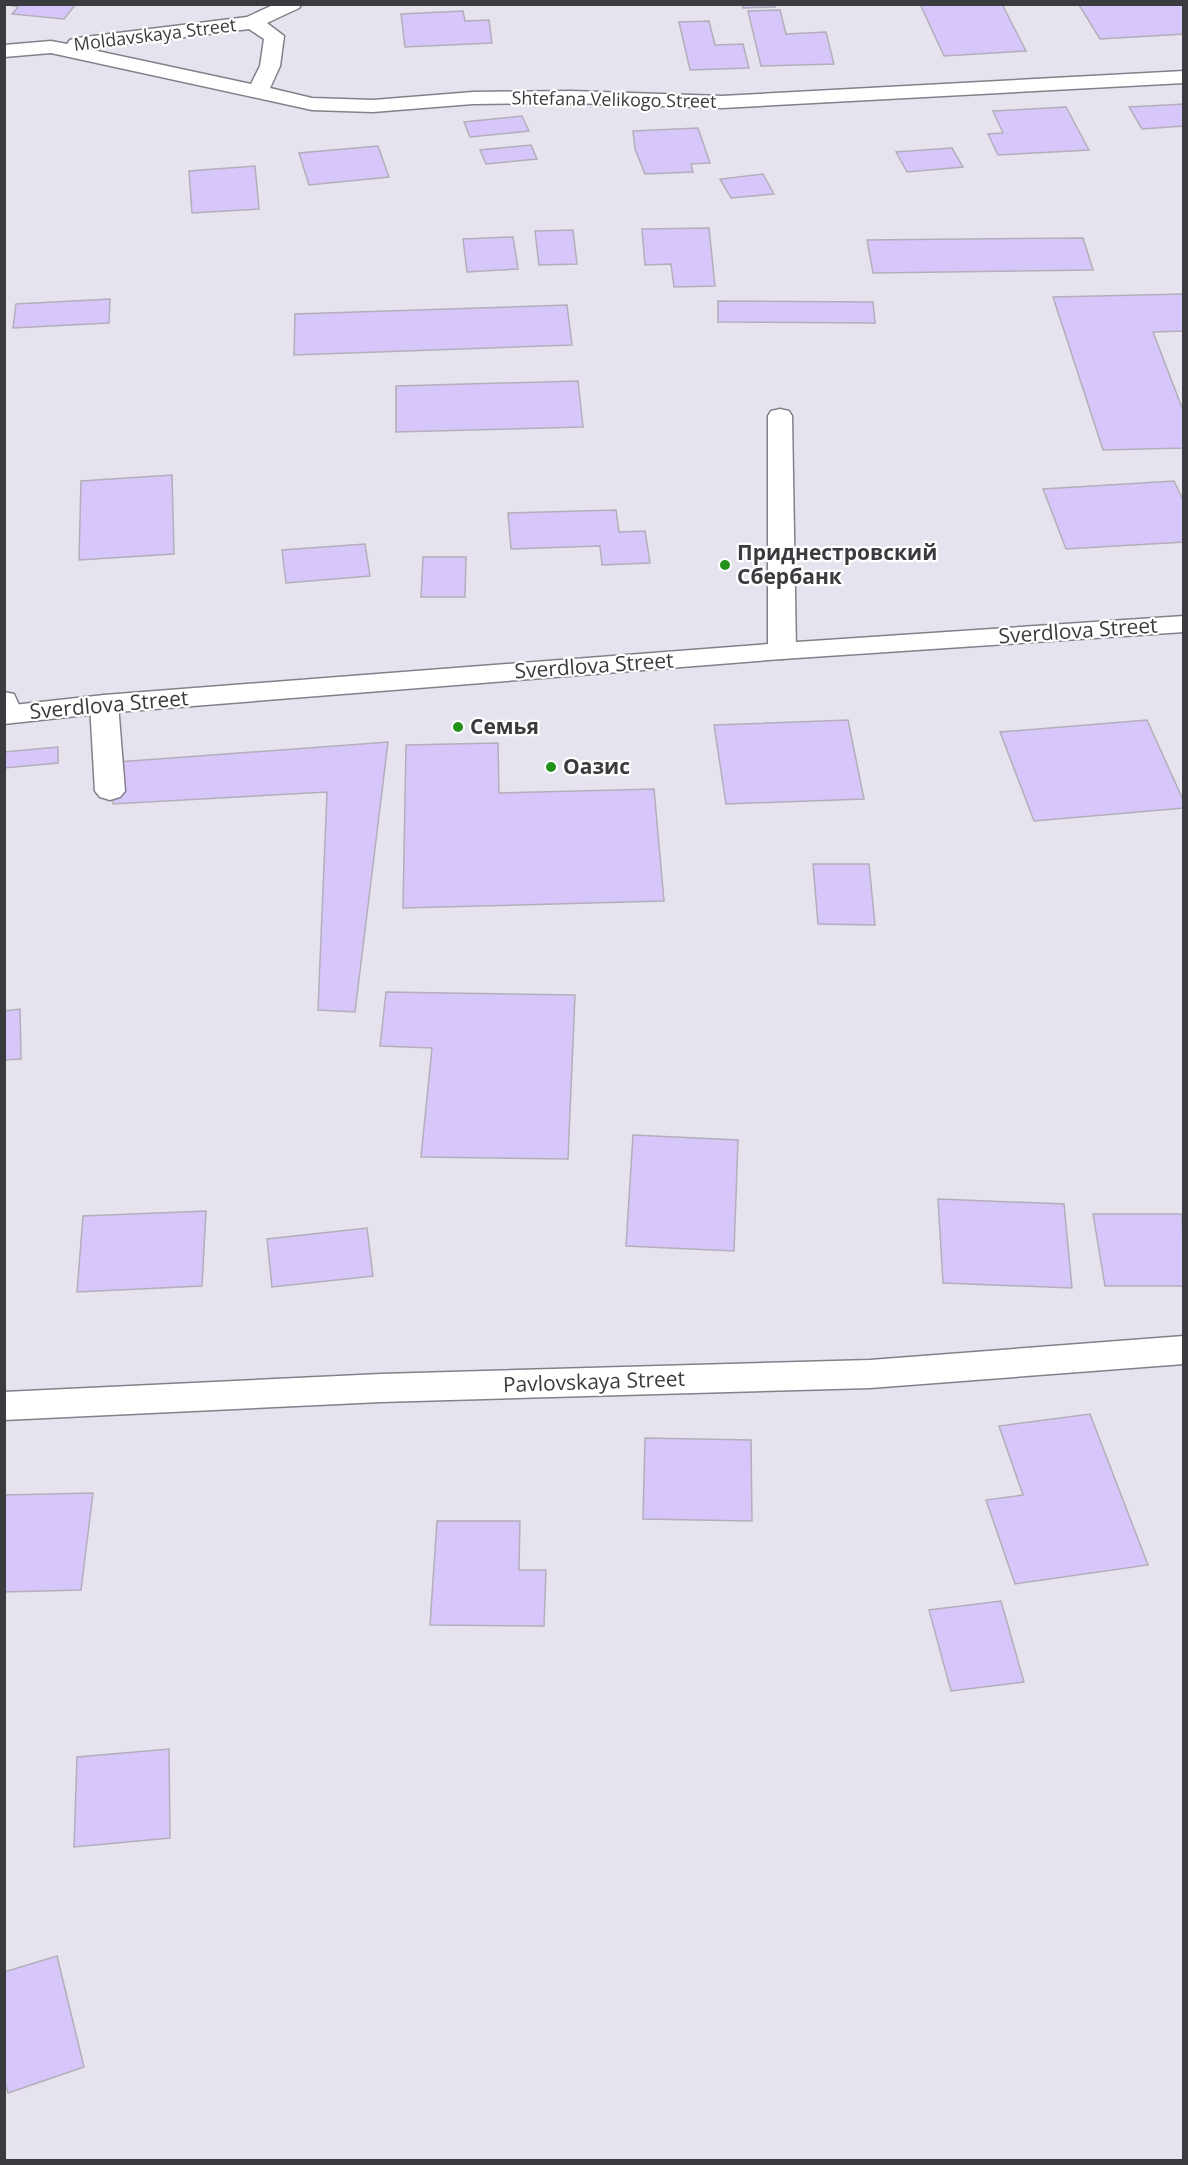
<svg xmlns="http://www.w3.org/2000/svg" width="1188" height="2165" font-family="'Open Sans',sans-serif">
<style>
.building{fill:#d7c6fa;stroke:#b2afb9;stroke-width:1.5}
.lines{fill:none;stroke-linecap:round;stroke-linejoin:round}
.minor-casing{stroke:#83808a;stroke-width:3}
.highway-casing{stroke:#83808a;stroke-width:3}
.minor{fill:#fff;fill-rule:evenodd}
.highway{fill:#fff;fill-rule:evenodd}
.poi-dot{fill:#22911b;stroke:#fff;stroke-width:2}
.labels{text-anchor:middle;stroke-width:4.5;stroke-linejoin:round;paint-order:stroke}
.far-street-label{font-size:18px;fill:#3b3a3e;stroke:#fff}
.poi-label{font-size:21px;font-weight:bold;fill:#3b3a3e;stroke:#fff;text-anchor:start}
.street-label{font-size:21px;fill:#3b3a3e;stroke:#fff}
</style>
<rect width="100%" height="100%" fill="#e6e3ee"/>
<!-- building -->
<path class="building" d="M4 4H76L64 19 12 14 18 7Z
M742 4H774L775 7 743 8Z
M920 4H1002L1026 51 944 56Z
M1184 4V34L1100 39 1079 5Z
M780 10 786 34 826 32 834 64 761 66 748 11Z
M463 11 465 21 489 20 492 43 405 47 401 14Z
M709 21 715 45 743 44 749 68 690 70 679 22Z
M1184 104V126L1142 129 1129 107Z
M1066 107 1089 150 998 155 988 134 1003 133 993 111Z
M522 116 529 131 470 137 464 122Z
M698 128 710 163 691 164 693 172 645 174 635 149 633 131Z
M531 145 537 159 486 164 480 150Z
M378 146 389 177 309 185 299 153Z
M952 148 963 167 907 172 896 152Z
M255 166 259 209 192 213 189 171Z
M763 174 774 194 731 198 720 179Z
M709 228 715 286 674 287 671 264 645 265 642 229Z
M573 230 577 264 539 265 535 231Z
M513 237 518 269 467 272 463 239Z
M1083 238 1093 270 873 273 867 240Z
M1184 294V331L1153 332 1184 413V448L1103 450 1053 297Z
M110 299 109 323 13 328 16 304Z
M718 301 873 302 875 323 718 322Z
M567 305 572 345 294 355 295 314Z
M578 381 583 427 396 432V386Z
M172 475 174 554 79 560 81 481Z
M1174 481 1184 502V542L1066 549 1043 489Z
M616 510 619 532 645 531 650 563 602 565 600 546 511 549 508 513Z
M365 544 370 576 286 583 282 550Z
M423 557H466L465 597H421Z
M848 720 864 799 726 804 714 725Z
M1147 720 1184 802V808L1034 821 1000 732Z
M388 742 355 1012 318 1010 327 792 113 804 117 762Z
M498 743 499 793 654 789 664 901 403 908 406 745Z
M58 747V763L4 768V752Z
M813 864H869L875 925 818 924Z
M386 992 575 995 568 1159 421 1157 432 1048 380 1046Z
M20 1009 21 1059 4 1060V1011Z
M633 1135 738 1140 734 1251 626 1246Z
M938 1199 1064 1204 1072 1288 943 1283Z
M206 1211 202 1286 77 1292 83 1216Z
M1093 1214H1182L1184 1286H1105Z
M367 1228 373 1276 272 1287 267 1239Z
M1090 1414 1148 1565 1015 1584 986 1500 1023 1495 999 1426Z
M645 1438 751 1440 752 1521 643 1519Z
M93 1493 81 1590 4 1592V1495Z
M437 1521H520L519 1570H546L544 1626 430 1625Z
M1001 1601 1024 1682 951 1691 929 1610Z
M169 1749 170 1838 74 1847 77 1757Z
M57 1956 84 2067 8 2093 4 2079V1972Z"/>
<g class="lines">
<!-- minor casing -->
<g class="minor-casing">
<path id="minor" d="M275 4H302L299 8 267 23 284 36 280 66 270 88 312 98 373 100 473 92 571 91 722 96 1184 71V83L722 108 571 103 473 104 373 112 312 110 51 53 4 57V45L51 41 67 44 70 40 77 38 247 17ZM249 29 264 39 260 66 251 84 88 49Z
M780 409 789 411 792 416 796 651 792 657 782 659 772 657 768 651V416L771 411Z
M4 692 14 694 23 714 19 720 4 721Z
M104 695 114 698 118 704 125 791 120 797 110 800 100 797 95 791 90 704 94 698Z
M1184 1336V1364L870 1388 381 1402 4 1420V1392L381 1374 870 1360Z"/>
</g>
<!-- highway casing -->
<g class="highway-casing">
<path id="highway" d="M1184 616V632L782 659 104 713 4 724V706L104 695 782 643Z"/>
</g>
<!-- minor -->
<use href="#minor" class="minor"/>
<!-- highway -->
<use href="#highway" class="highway"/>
</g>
<!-- markers -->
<g class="poi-dot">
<circle cx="725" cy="565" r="6"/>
<circle cx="458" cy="727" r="6"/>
<circle cx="551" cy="767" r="6"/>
</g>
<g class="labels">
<!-- far-street labels -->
<g class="far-street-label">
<text transform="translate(155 35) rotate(-7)" y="6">Moldavskaya Street</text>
<text transform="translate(614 100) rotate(1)" y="6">Shtefana Velikogo Street</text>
</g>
<!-- poi labels -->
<g class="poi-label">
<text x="737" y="560">Приднестровский<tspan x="737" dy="24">Сбербанк</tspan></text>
<text x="470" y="734">Семья</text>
<text x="563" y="774">Оазис</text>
</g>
<!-- street labels -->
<g class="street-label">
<text transform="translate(1078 631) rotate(-4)" y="7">Sverdlova Street</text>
<text transform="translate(594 666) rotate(-4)" y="7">Sverdlova Street</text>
<text transform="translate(109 705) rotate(-5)" y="7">Sverdlova Street</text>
<text transform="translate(594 1382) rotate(-2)" y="7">Pavlovskaya Street</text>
</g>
</g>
<!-- border -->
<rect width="1188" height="2165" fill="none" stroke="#3b3a3e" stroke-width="12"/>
</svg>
